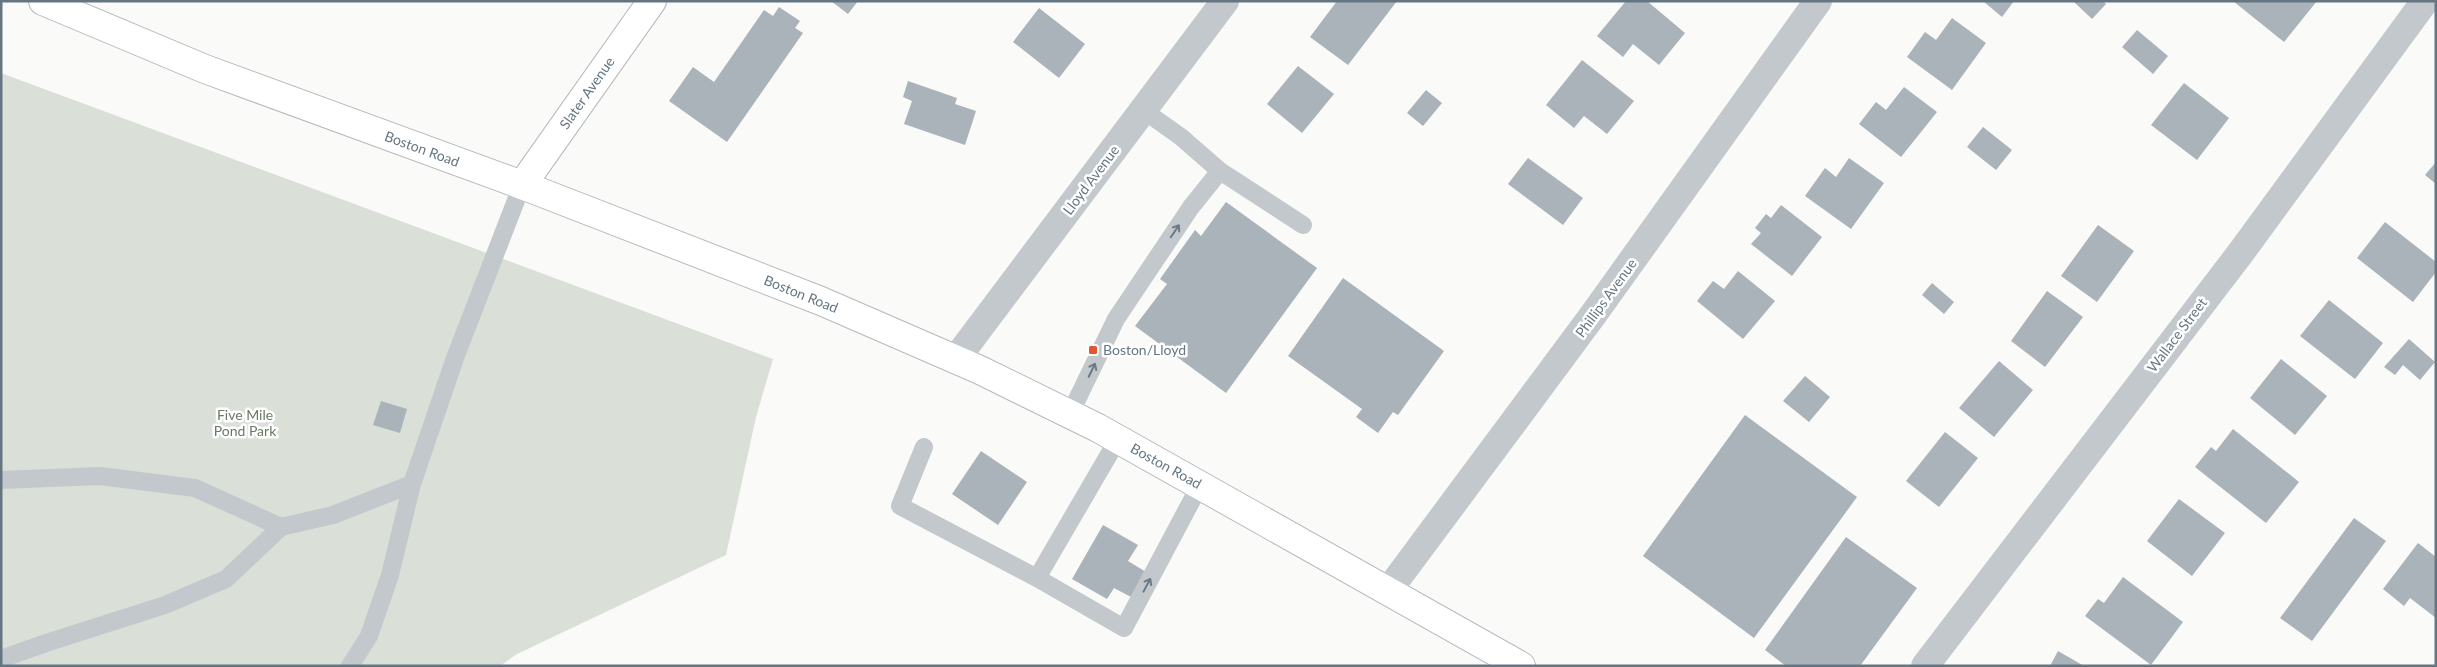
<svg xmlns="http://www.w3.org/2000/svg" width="2437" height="667" font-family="Lato,sans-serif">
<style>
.green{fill:#dadfd7}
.building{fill:#aab3b9}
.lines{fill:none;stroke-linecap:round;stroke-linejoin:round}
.secondary-casing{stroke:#b3babf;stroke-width:30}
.primary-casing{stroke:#b5babe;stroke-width:30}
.lane{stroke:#c3c8cc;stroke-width:18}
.street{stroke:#c3c8cc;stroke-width:28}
.secondary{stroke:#fff;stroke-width:28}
.primary{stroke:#fff;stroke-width:28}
.oneway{stroke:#6a7a87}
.poi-dot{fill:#e4572e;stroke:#fff;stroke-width:2}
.labels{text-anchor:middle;stroke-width:5;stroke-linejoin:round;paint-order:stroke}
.street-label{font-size:14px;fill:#657683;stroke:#fff}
.poi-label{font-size:14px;fill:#657683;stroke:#fff;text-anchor:start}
.park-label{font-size:14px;fill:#687a64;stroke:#fff}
</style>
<rect width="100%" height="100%" fill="#fafaf8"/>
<!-- green -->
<path class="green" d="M1 73 773 359 756 417 726 555 517 654 500 666H1Z"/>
<!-- building -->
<path class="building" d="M831 1H858L848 14Z
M1337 1H1397L1348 65 1310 37Z
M1626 1H1647L1685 33 1659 65 1633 44 1623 57 1597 36Z
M1983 1H2014L2002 17Z
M2073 1H2103L2106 4 2092 19Z
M2233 1H2317L2284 42Z
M779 7 800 21 795 28 803 33 727 142 669 101 693 67 714 82 764 10 773 16Z
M1039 8 1085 44 1059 78 1013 42Z
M1952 18 1986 43 1952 90 1907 57 1925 32 1936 40Z
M2137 30 2168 56 2153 74 2122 47Z
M1582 60 1634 101 1607 134 1584 116 1574 128 1546 105Z
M1298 66 1334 94 1302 133 1267 104Z
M908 81 957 98 955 104 976 111 965 145 904 124 912 101 903 97Z
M2184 83 2229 118 2197 160 2151 125Z
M1904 87 1937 112 1901 157 1859 124 1876 102 1886 110Z
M1426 90 1442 103 1423 126 1407 113Z
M1983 127 2012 150 1996 170 1967 147Z
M1528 158 1583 198 1563 225 1508 184Z
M1849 158 1884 183 1851 229 1805 196 1825 168 1836 177Z
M2436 162V184L2425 175Z
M1226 202 1317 268 1226 393 1135 326 1167 284 1160 279 1195 230 1201 236Z
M1781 205 1822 237 1792 276 1751 244 1761 233 1755 228 1766 214 1771 218Z
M2385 222 2436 262V272L2413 302 2357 258Z
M2098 225 2134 251 2097 302 2061 276Z
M1738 271 1775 301 1743 339 1697 301 1713 281 1724 289Z
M1343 278 1444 351 1398 415 1393 412 1378 433 1356 417 1362 409 1288 356Z
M1932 283 1954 302 1944 314 1922 295Z
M2047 291 2083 317 2045 367 2011 341Z
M2329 300 2383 343 2355 379 2300 336Z
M2409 339 2435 362 2420 380 2403 365 2395 375 2384 367Z
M2281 359 2327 396 2295 435 2250 398Z
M1999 361 2033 390 1994 437 1959 408Z
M1805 376 1830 397 1809 422 1783 401Z
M381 401 407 409 400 433 373 425Z
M1745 415 1857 497 1754 638 1643 556Z
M2233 429 2299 482 2266 523 2195 467 2211 447 2216 451Z
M1945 432 1978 458 1939 507 1906 481Z
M981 451 1027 482 998 525 952 494Z
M2179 499 2225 533 2192 576 2147 541Z
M2354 518 2386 541 2312 641 2280 618Z
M1103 525 1138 545 1128 561 1146 572 1131 597 1114 588 1107 599 1072 579Z
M1846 537 1917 588 1860 666H1786L1765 650Z
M2418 543 2436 557V618L2410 598 2404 606 2383 589Z
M2123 577 2183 622 2151 665 2085 616 2098 599 2104 603Z
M2058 651 2084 666H2050Z"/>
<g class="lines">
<!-- secondary casing -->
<g class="secondary-casing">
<path id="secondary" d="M522 185 652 1"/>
</g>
<!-- primary casing -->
<g class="primary-casing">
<path id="primary" d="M43 1 205 69 522 185 821 301 980 370 1098 428 1521 666"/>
</g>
<!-- lane -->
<path class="lane" d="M1220 171 1303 225
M1070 414 1116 319 1191 207 1220 171 1181 137 1143 110
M1118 439 1037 578 1124 628 1200 485
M924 447 900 506 1037 578
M1 480 100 476 195 488 281 527
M1 659 46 643 165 605 226 579 281 527 333 515 412 484
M350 666 369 636 390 575 412 484 455 358 522 185"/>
<!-- street -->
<path class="street" d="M956 359 1225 1
M1388 591 1593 315 1818 1
M1925 666 2242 251 2425 1"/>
<!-- secondary -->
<use href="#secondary" class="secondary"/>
<!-- primary -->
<use href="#primary" class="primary"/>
</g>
<!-- one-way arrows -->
<defs><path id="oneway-shaft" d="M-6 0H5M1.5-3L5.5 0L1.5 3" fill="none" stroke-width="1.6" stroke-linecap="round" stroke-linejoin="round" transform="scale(1.25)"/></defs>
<g class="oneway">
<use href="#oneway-shaft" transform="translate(1175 231) rotate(-56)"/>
<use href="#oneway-shaft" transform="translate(1092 370) rotate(-64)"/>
<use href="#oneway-shaft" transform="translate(1147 585) rotate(-62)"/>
</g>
<!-- markers -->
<rect class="poi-dot" x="1088" y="345" width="10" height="10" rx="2.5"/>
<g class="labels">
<!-- street labels -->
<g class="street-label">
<text transform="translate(587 93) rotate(-55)" y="5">Slater Avenue</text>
<text transform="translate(422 149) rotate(20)" y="5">Boston Road</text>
<text transform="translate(1091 180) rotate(-53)" y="5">Lloyd Avenue</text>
<text transform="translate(801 294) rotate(22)" y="5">Boston Road</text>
<text transform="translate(1606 298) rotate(-54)" y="5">Phillips Avenue</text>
<text transform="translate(2177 335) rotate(-53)" y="5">Wallace Street</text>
<text transform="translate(1166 466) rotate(29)" y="5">Boston Road</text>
</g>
<!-- poi labels -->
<g class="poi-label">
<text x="1103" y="355">Boston/Lloyd</text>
</g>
<!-- park labels -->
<g class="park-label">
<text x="245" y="420">Five Mile<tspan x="245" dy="16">Pond Park</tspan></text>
</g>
</g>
<!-- border -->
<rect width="2437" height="667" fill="none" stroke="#657683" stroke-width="5"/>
</svg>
